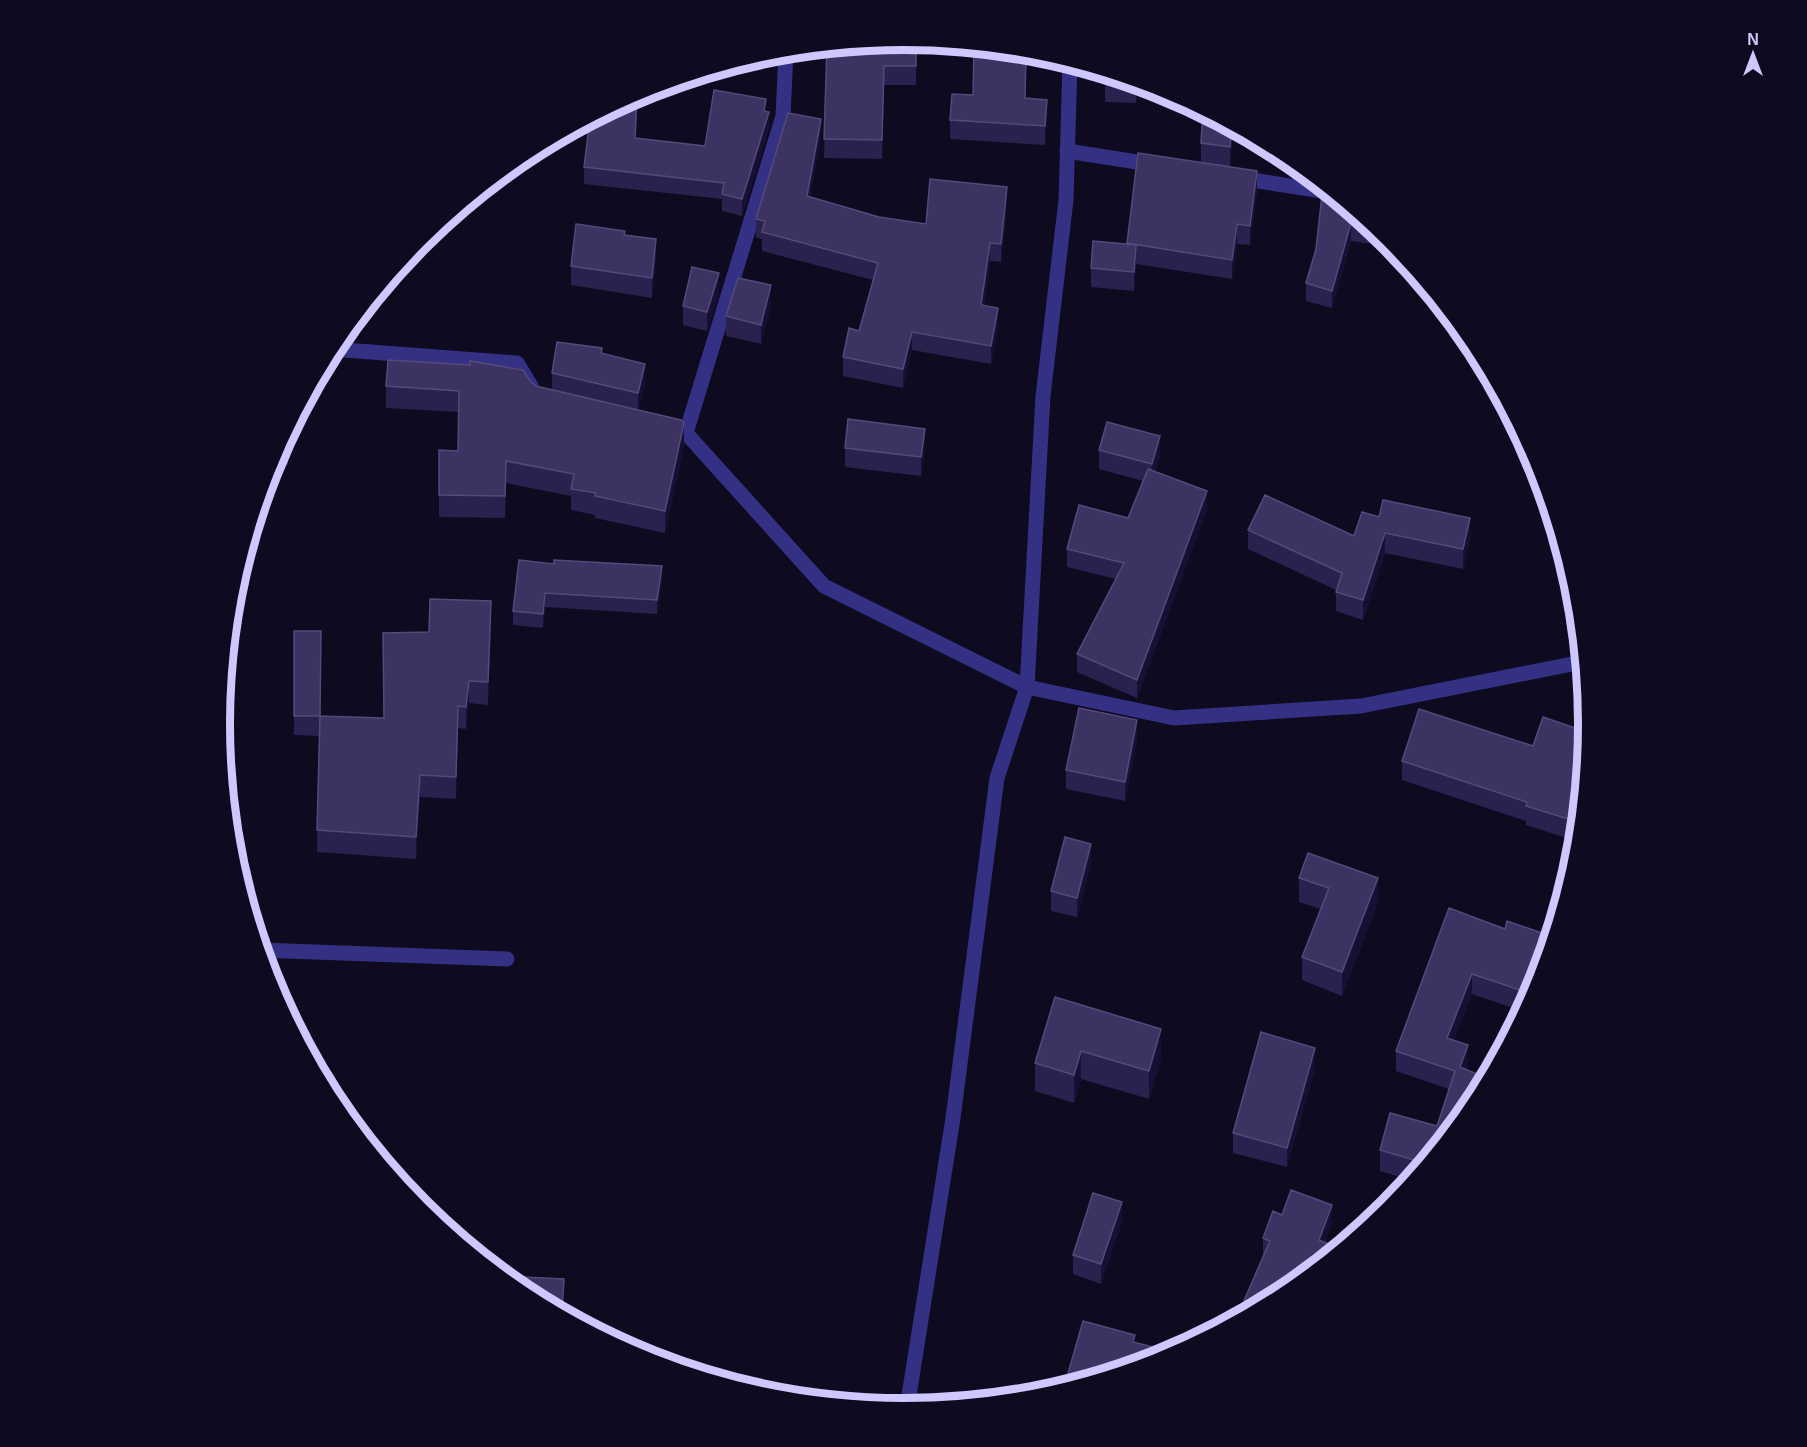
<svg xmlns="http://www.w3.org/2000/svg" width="1807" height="1447" font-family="Helvetica,sans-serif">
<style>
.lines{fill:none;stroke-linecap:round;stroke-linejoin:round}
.minor{stroke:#343083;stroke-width:15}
.tertiary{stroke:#343083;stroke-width:15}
.wall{fill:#2a214f}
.shaded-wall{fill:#181034}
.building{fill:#3c3362;stroke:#534a7b;stroke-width:1.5}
.rim{fill:none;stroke:#cec8ff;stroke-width:8}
</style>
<rect width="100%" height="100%" fill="#0e0a1f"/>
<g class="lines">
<!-- minor -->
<path class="minor" d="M1067 151 1156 165
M1239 178 1329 192
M331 349 517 363 531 386
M665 428 686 433 824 586 1027 687 1174 718 1361 706 1582 662
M686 433 783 116 786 51
M260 950 507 959"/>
<!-- tertiary -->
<path class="tertiary" d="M907 1408 953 1118 997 778 1027 687 1043 396 1066 200 1070 62"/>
</g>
<!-- wall -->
<path class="wall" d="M903 39 1027 51 1025 98 1047 118 1045 145 950 139V120L973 95 974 49 916 48V85H884L882 159 824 158 827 55 796 53 795 50Z
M763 54 762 63 738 62Z
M1105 82 1138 83 1136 103 1105 102Z
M638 93 636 138 705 146 766 111 769 129 742 216 722 211V199L584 184V167Z
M1233 127 1230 167 1201 162V143Z
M821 137 810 197 879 217 926 224 1007 205 1001 262 990 261 984 305 998 326 991 364 912 350 903 388 843 376V357L859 331 873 280 762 251V239L756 237V219Z
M1138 153 1257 191 1250 245 1237 244 1232 279 1136 264 1134 291 1091 287V268L1127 244Z
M1323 186 1388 240 1394 247 1351 241 1332 308 1306 301V283L1316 249Z
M625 235 656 259 652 298 571 285V266Z
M719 293 707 331 683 325V306Z
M771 305 761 344 726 336V316Z
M602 354 645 382 638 410 684 445 665 533 595 518V515L571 510V496L506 483 505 518 439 517V450L458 451 459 412 386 408V386H536L552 389V373Z
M288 430V465L270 464 271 461Z
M845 448 925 449 921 476 845 467Z
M1099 450 1160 456 1155 472 1207 509 1137 698 1077 672V654L1116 579 1067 567V549L1128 518 1143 481 1099 469Z
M1379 517 1470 538 1463 569 1385 553 1363 620 1336 611V590L1248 549V530L1354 536Z
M554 564 662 580 657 614 545 607 543 628 513 625V611Z
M491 623 488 705 469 703 466 729 458 728 456 799 420 797 416 859 317 852 319 736 294 735V631L320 716 383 718 429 632Z
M1137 739 1125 801 1066 789V770Z
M1402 761 1581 793 1576 841 1526 825V821L1402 780Z
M1091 863 1077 917 1051 911V891Z
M1299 878 1378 902 1342 996 1302 980V957L1321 909 1299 902Z
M1449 908 1536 986 1522 1011 1472 994 1454 1040 1468 1066 1466 1069 1472 1104 1410 1180 1380 1171V1150L1437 1126 1449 1089 1396 1071V1051Z
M1055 997 1161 1058 1149 1099 1081 1079 1074 1103 1035 1091V1063Z
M1315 1068 1287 1167 1233 1153V1133Z
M1282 1215 1332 1223 1325 1242 1284 1293 1239 1317V1312L1263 1255V1238Z
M1122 1222 1101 1284 1073 1274V1255Z"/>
<!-- shaded-wall -->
<path class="shaded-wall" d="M1136 82 1138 83 1136 103Z
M638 93 635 155V138Z
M1047 100V118L1045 145V126Z
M769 112V129L742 216V199Z
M821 119V137L807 215V196Z
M1232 126 1233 127 1230 167V147Z
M1257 171V191L1250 245V226Z
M1007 187V205L1001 262V244Z
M1351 223V241L1332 308V291Z
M1237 224V244L1232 279V260Z
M656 239V259L652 298V278Z
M990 243V261L981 323V305Z
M1136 245V265L1134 291V272Z
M719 273V293L707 331V312Z
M771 285V305L761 344V325Z
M998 308V326L991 364V346Z
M912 332V350L903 388V369Z
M645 364V382L638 412V393Z
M684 423V445L665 533V511Z
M925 429V449L921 476V457Z
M1160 436V456L1152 483V464Z
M1207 491V509L1137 698V680Z
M1470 518V538L1463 569V549Z
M1385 533V553L1363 620V600Z
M662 566V580L657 614V600Z
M545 593V607L543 628V614Z
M491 601V623L488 705V682Z
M469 681V703L466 729V707Z
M458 706V728L456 799V777Z
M1137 720V739L1125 801V782Z
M1584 762 1581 790 1575 810V791Z
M420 775V797L416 859V837Z
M1091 844V863L1077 917V898Z
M1378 878V902L1342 996V972Z
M1472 974V994L1447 1059V1038Z
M1161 1029V1058L1149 1099V1071Z
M1468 1045V1066L1460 1087V1067Z
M1315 1048V1068L1287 1167V1148Z
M1081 1051V1079L1074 1103V1075Z
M1122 1202V1222L1101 1284V1264Z
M1332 1205V1223L1319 1257V1240Z"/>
<!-- building -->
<path class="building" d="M903 39 916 40V66H884L882 140 824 139 827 47Z
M974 46 1026 51 1025 98 1047 100 1045 126 950 120 952 94 973 95Z
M1106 73 1136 82V84L1105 82Z
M714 90 766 99 764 111 769 112 742 199 722 194 724 183 584 167 590 119 637 94 635 138 705 146Z
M1203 111 1232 126 1230 147 1201 143Z
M788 113 821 119 807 196 879 217 926 224 930 179 1007 187 1001 244 990 243 981 305 998 308 991 346 912 332 903 369 843 357 849 328 859 331 878 263 762 232 765 221 756 219Z
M1138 153 1257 171 1250 226 1237 224 1232 260 1127 243Z
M1323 186 1371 226 1351 223 1332 291 1306 283 1316 249Z
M576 224 625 231 624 235 656 239 652 278 571 266Z
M1093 241 1136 245 1134 272 1091 268Z
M692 267 719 273 707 312 683 306Z
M738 278 771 285 761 325 726 316Z
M557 342 602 348 601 353 645 364 638 393 552 373Z
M388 360 470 365V361L523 370 530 381 536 386 681 420 684 423 665 511 595 496 596 493 571 489 574 474 506 461 505 496 439 495V450L458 451 459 391 386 386Z
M848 419 925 429 921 457 845 448Z
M1107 422 1160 436 1152 464 1099 450Z
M288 430V445H280Z
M1148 469 1207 491 1137 680 1077 654 1124 563 1067 549 1079 505 1128 518Z
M1265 495 1354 536 1362 512 1379 517 1383 500 1470 518 1463 549 1385 533 1363 600 1336 592 1342 573 1248 530Z
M519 560 554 564V560L662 566 657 600 545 593 543 614 513 611Z
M430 599 491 601 488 682 469 681 466 707 458 706 456 777 420 775 416 837 317 830 320 716 384 718 383 633 429 632Z
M294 631H321L320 716H294Z
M1079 708 1137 720 1125 782 1066 770Z
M1419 709 1533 746 1543 717 1587 732 1584 762 1575 791 1581 793 1578 822 1526 806 1527 802 1402 761Z
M1065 837 1091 844 1077 898 1051 891Z
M1308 853 1378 878 1342 972 1302 957 1329 888 1299 878Z
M1449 908 1505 929 1507 921 1551 936 1536 986 1532 994 1472 974 1447 1038 1468 1045 1460 1067 1487 1078 1472 1104 1424 1163 1380 1150 1390 1113 1437 1126 1455 1071 1396 1051Z
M1055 997 1161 1029 1149 1071 1081 1051 1074 1075 1035 1063Z
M1261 1032 1315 1048 1287 1148 1233 1133Z
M1291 1190 1332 1205 1319 1240 1338 1248 1284 1293 1244 1314 1239 1312 1270 1241 1263 1238 1273 1211 1282 1215Z
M1093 1193 1122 1202 1101 1264 1073 1255Z
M503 1276 564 1279 562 1313 523 1292Z
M1083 1321 1135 1335 1133 1342 1173 1352 1165 1356 1070 1385 1065 1384Z"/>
<!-- crop -->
<path d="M0 0H1807V1447H0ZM230 724a674 674 0 1 1 1348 0a674 674 0 1 1-1348 0Z" fill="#0e0a1f" fill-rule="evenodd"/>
<path class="rim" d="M230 724a674 674 0 1 1 1348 0a674 674 0 1 1-1348 0Z"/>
<!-- north arrow -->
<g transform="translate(1753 54)" stroke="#0e0a1f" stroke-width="4.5" paint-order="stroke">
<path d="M0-4.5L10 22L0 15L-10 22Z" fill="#cec8ff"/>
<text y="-9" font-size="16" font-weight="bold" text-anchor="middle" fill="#cec8ff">N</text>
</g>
</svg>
